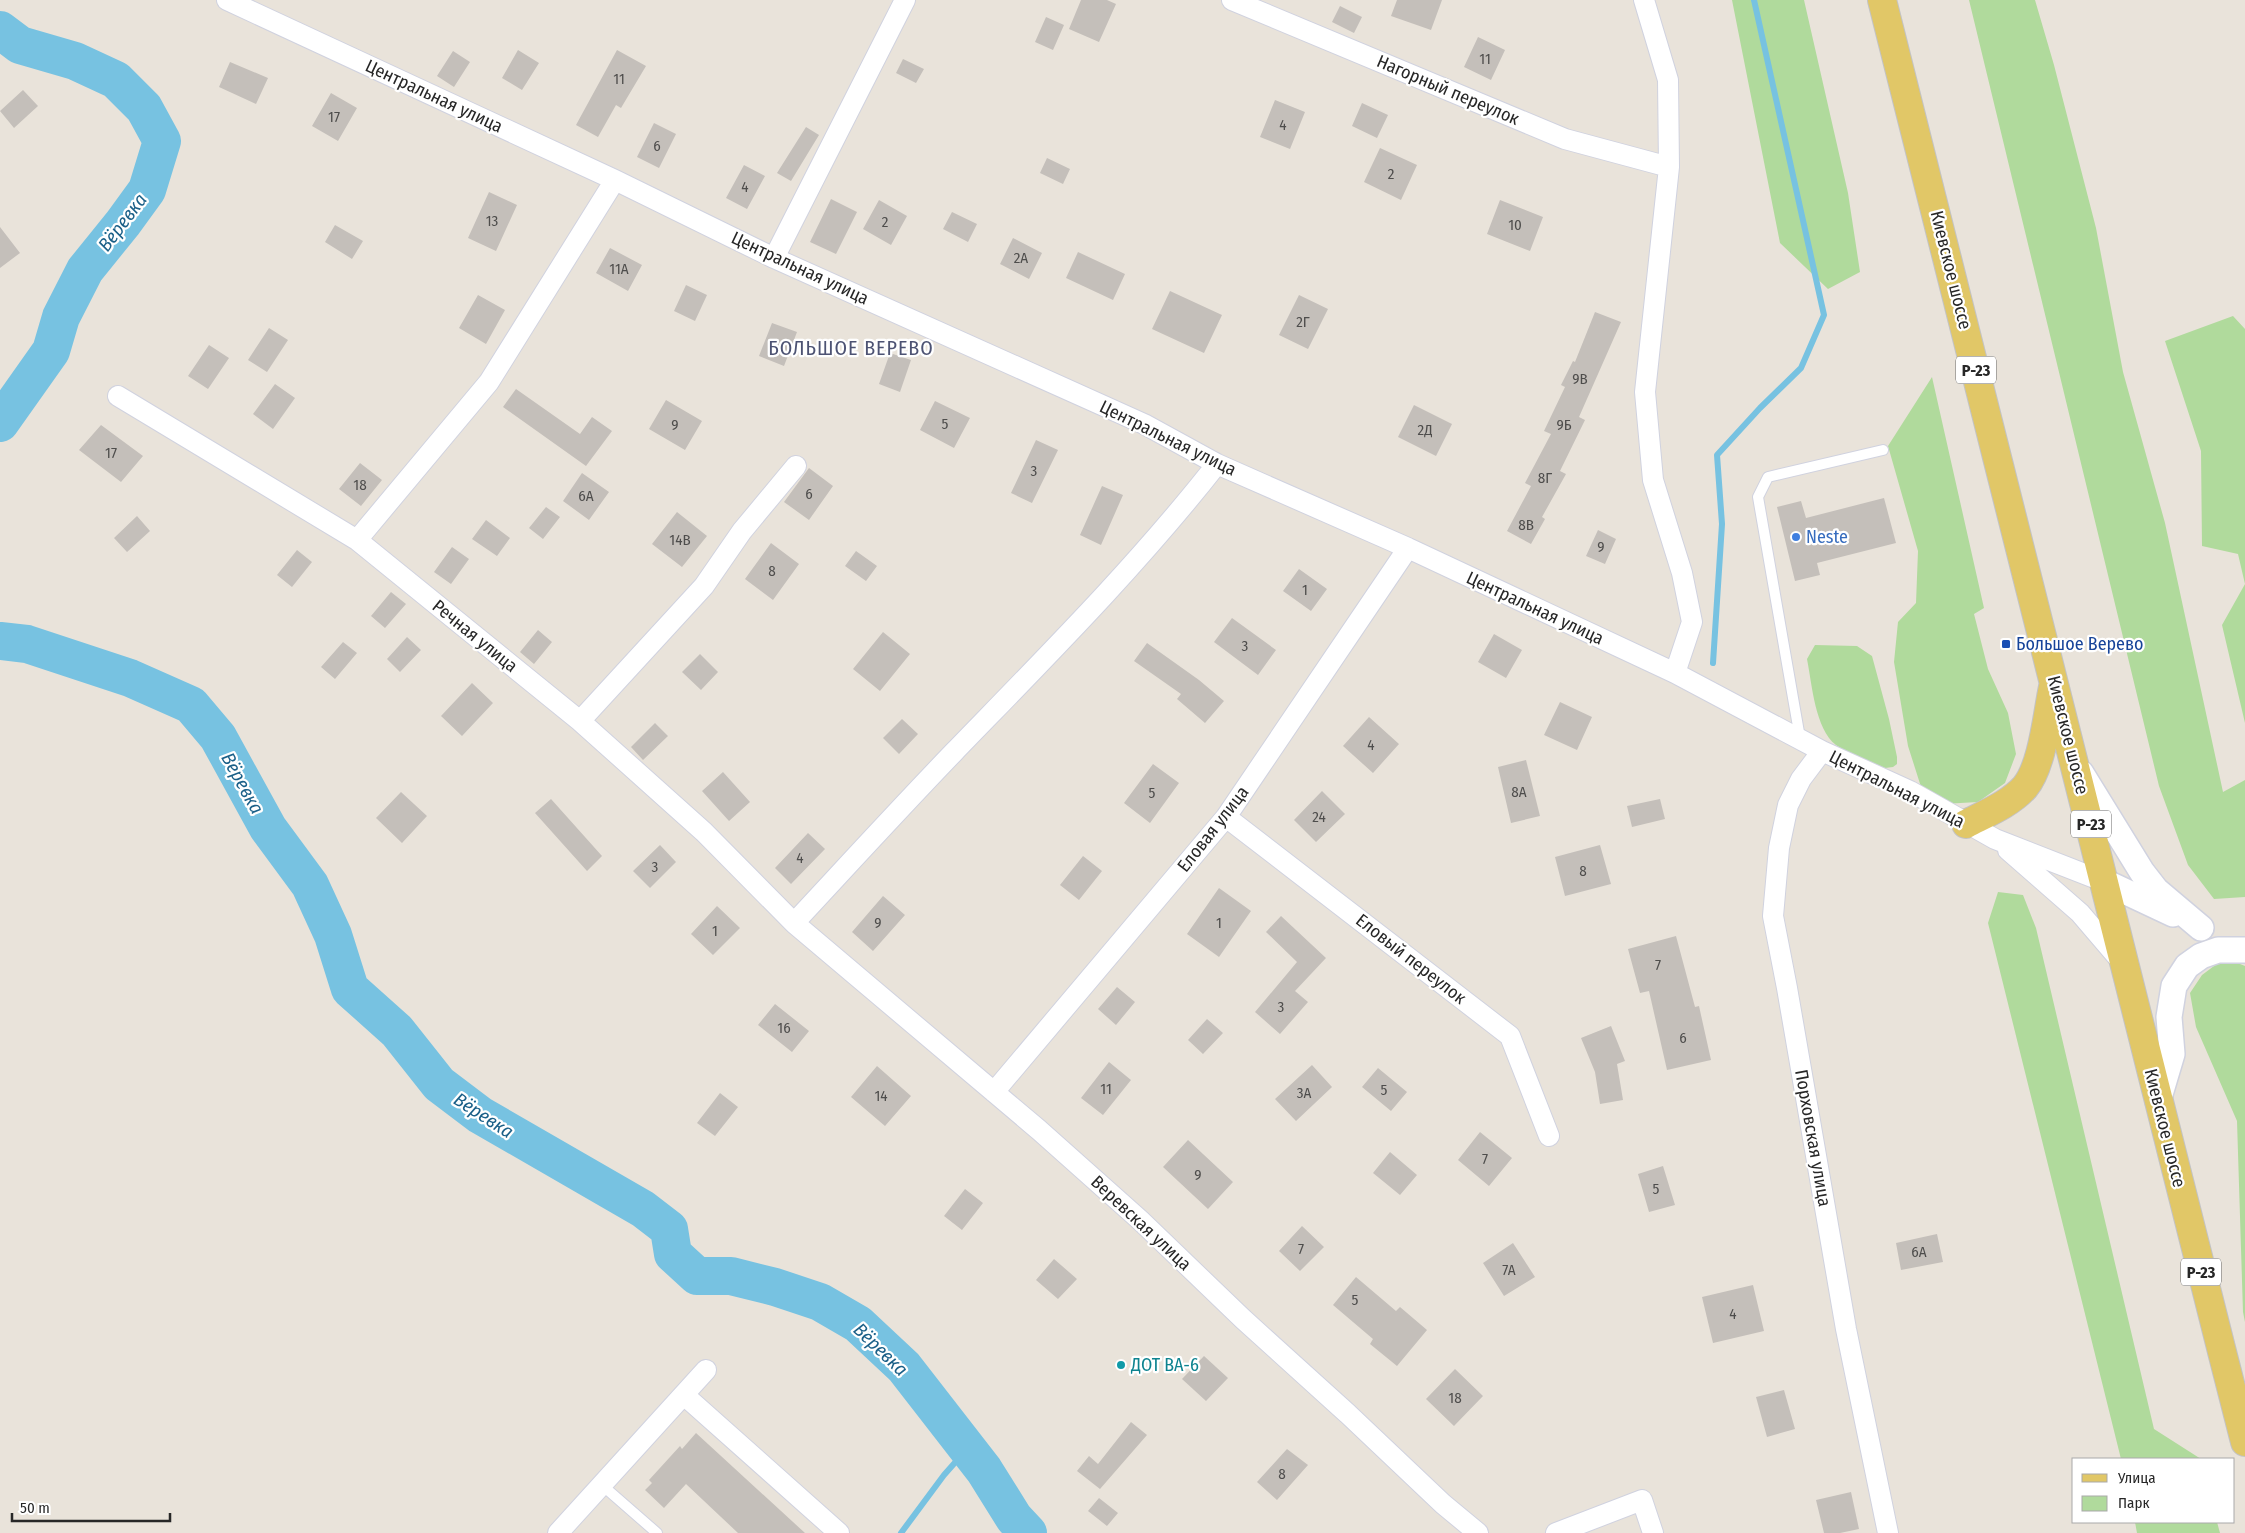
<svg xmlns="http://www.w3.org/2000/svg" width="2245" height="1533" font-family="'Fira Sans Condensed',sans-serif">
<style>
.green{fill:#b0da9c}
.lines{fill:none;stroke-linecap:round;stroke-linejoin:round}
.stream{stroke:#77c2e1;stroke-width:6}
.river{stroke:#77c2e1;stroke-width:38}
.building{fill:#c4bfba}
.service-casing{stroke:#d0d2df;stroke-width:12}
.minor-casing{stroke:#d0d2df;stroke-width:22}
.tertiary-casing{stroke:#d0d2df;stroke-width:28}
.primary-casing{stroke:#c3c3c3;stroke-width:30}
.service{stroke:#fff;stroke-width:10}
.minor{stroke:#fff;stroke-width:20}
.tertiary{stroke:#fff;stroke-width:25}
.primary{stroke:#e1c767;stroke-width:28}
.shop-dot{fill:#3f7fe0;stroke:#fff;stroke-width:2}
.transit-dot{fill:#1a4fb4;stroke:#fff;stroke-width:2}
.culture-dot{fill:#0f9aa8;stroke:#fff;stroke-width:2}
.labels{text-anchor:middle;stroke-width:4.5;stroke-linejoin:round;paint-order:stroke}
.number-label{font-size:15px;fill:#4e4d4c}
.shield{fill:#fff;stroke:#686868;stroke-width:1}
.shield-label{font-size:16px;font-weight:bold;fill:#272727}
.street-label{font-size:18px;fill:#272727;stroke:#fff}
.shop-label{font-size:18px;fill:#366cbe;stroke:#fff;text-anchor:start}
.transit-label{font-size:18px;fill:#164399;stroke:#fff;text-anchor:start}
.culture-label{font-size:18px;fill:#0d838f;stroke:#fff;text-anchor:start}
.water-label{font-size:19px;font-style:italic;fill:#1b6088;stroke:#fff}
.quarter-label{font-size:20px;letter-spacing:1px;fill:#4d5373;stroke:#fff}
</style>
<rect width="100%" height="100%" fill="#e9e3da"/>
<!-- green -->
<path class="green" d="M1732 0H1804L1848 193 1860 272 1828 289 1780 243Z
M1969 0H2035L2054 65 2096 228 2123 372 2165 523 2223 792 2245 780V897L2214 899 2188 865 2159 786Z
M2233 316 2245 329V723L2222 625 2245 584 2238 554 2202 546 2201 451 2165 341Z
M1932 377 1984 608 1974 614 1988 669 2008 713 2016 754 2005 783 1978 802 1943 804 1922 790 1908 746 1894 662 1898 622 1916 603 1918 551 1888 446Z
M1815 645 1857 646 1872 656 1889 719 1897 757V764L1893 767 1885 768C1869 761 1850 755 1836 745 1815 729 1812 684 1807 659Z
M1998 892 2023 895 2036 928 2154 1429 2201 1459H2121L1988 923Z
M2218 963 2240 964 2245 966V1322L2243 1312 2237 1121 2196 1027 2190 993 2202 975Z
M2135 1522H2217L2220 1533H2137Z"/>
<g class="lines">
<!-- stream -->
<path class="stream" d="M1713 663 1722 524 1717 455 1760 408 1801 368 1824 315 1754 0
M901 1533 944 1475 967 1449"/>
<!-- river -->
<path class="river" d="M0 30 20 45 75 61 116 80 144 108 162 141 147 190 123 223 85 270 61 317 51 351 0 423
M0 641 27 644 130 678 191 705 218 737 268 828 310 885 333 935 350 989 397 1031 439 1084 480 1115 643 1209 669 1229 673 1254 697 1276H731L775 1287 820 1302 858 1324 904 1367 984 1470 1014 1518 1028 1533"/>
</g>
<!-- building -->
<path class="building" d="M1081 0H1107L1116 4 1099 42 1069 29Z
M1397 0H1442L1431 30 1391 16Z
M1340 6 1362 17 1354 33 1332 22Z
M1046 17 1064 25 1053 50 1035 42Z
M1478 37 1505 50 1491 80 1464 67Z
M518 50 539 63 522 90 502 78Z
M617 50 646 66 621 108 616 105 598 137 576 125Z
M453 51 470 62 454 87 437 76Z
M903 59 924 69 916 83 896 73Z
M230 62 268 78 256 104 219 87Z
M23 90 38 106 14 128 0 111Z
M331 93 357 108 338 141 312 126Z
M1275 100 1305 112 1290 149 1260 137Z
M1362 103 1388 115 1377 138 1352 126Z
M654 123 676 134 659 168 637 157Z
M806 127 819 135 791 181 777 173Z
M1380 148 1417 165 1401 200 1364 182Z
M1047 158 1070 169 1063 184 1040 173Z
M744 165 765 176 747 209 726 198Z
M489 192 517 205 496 251 468 238Z
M831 199 857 212 836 254 810 242Z
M879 200 907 216 891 245 863 229Z
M1500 200 1543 217 1530 251 1487 234Z
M952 212 977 224 968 242 943 229Z
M335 225 363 241 352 259 325 242Z
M0 227 20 253 0 268Z
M1013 238 1042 253 1029 279 1000 264Z
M610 248 642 265 628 291 596 273Z
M1078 252 1125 274 1113 300 1066 278Z
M686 285 707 295 695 321 674 311Z
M1170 291 1222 315 1204 353 1152 329Z
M478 295 505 310 486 344 459 328Z
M1299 295 1328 309 1308 349 1279 335Z
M1595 312 1621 322 1579 417 1585 420 1560 471 1566 474 1542 517 1545 519 1531 544 1507 531 1531 486 1525 483 1551 434 1544 431 1565 387 1561 385 1573 361 1575 362Z
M772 323 797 332 784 366 759 356Z
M269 328 288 340 267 372 248 360Z
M209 345 229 358 208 389 188 376Z
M890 353 911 360 900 392 879 384Z
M275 384 295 398 273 429 253 414Z
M516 389 580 434 592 417 612 431 586 466 503 407Z
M666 400 702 421 685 450 649 429Z
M935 401 970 418 954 448 920 430Z
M1414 405 1452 424 1436 456 1398 437Z
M101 425 143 456 121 482 79 450Z
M1036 440 1058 450 1032 503 1011 493Z
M360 463 382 480 361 506 339 489Z
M809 468 833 486 809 520 784 502Z
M582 473 609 492 589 520 563 501Z
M1102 486 1123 495 1101 545 1080 535Z
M1884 498 1896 543 1817 563 1820 575 1795 581 1777 507 1801 501 1806 518Z
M546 507 560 517 543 539 529 528Z
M677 512 707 536 682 567 652 544Z
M137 516 150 531 127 552 114 538Z
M486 520 510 538 497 556 472 539Z
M1598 530 1616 539 1605 564 1586 556Z
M771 543 799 564 773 600 745 579Z
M452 547 469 559 451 584 434 572Z
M297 550 312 562 292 587 277 575Z
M856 551 877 566 866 581 845 566Z
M1299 569 1327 589 1311 611 1283 591Z
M391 592 406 604 385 628 371 616Z
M1232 618 1276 650 1258 675 1214 642Z
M538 630 552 642 534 664 520 652Z
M883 632 910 654 880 691 853 669Z
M1494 634 1522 650 1506 678 1478 662Z
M407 637 421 650 400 672 387 659Z
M343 642 357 653 335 679 321 667Z
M1147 643 1199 680 1224 701 1205 723 1177 699 1181 694 1134 661Z
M700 654 718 672 701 690 682 672Z
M472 683 493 703 462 736 441 716Z
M1560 702 1592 717 1577 750 1544 735Z
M1369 717 1399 744 1373 773 1343 746Z
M902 719 918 734 899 754 883 738Z
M655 723 668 736 643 760 631 747Z
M1526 760 1540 816 1511 823 1498 767Z
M1153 764 1179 783 1150 823 1124 803Z
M723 772 750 802 729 821 702 791Z
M1322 791 1345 814 1316 842 1294 820Z
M401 792 427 816 402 843 376 818Z
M551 799 602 856 587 871 535 813Z
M1660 799 1665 819 1632 827 1627 806Z
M808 833 825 849 791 884 775 868Z
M660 845 676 862 650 888 633 871Z
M1600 845 1611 884 1565 896 1555 857Z
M1083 856 1102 871 1079 900 1060 885Z
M1219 888 1251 911 1219 957 1187 934Z
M883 896 905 915 873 951 852 932Z
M717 906 740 928 713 955 691 934Z
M1281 916 1326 958 1295 991 1308 1002 1280 1034 1255 1012 1297 962 1266 932Z
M1676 936 1695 1007 1699 1006 1711 1060 1667 1070 1649 991 1640 993 1628 949Z
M1117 987 1135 1002 1116 1025 1098 1009Z
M775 1004 809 1031 792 1052 758 1025Z
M1207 1019 1223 1033 1203 1054 1188 1040Z
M1611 1026 1625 1061 1617 1064 1623 1100 1600 1104 1595 1072 1581 1038Z
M1109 1062 1131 1080 1103 1115 1081 1098Z
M1312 1065 1332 1087 1296 1121 1275 1099Z
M877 1066 911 1096 885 1126 851 1097Z
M1378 1068 1407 1092 1391 1111 1362 1087Z
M720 1093 738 1107 715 1136 697 1123Z
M1480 1132 1512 1158 1489 1186 1458 1160Z
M1188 1140 1233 1182 1208 1209 1163 1167Z
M1390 1152 1417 1175 1400 1195 1373 1173Z
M1663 1166 1675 1205 1649 1212 1638 1174Z
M965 1189 983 1203 962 1230 944 1216Z
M1302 1226 1324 1247 1300 1271 1279 1251Z
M1937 1234 1943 1262 1901 1270 1896 1243Z
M1513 1243 1535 1277 1504 1296 1483 1263Z
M1054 1259 1077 1279 1058 1299 1036 1280Z
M1356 1277 1396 1311 1400 1307 1427 1330 1397 1366 1370 1344 1373 1339 1333 1305Z
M1753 1285 1764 1331 1713 1343 1702 1297Z
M1204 1356 1228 1378 1206 1401 1182 1379Z
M1455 1369 1483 1396 1454 1426 1426 1399Z
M1784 1390 1795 1429 1767 1437 1756 1397Z
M1131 1422 1147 1435 1100 1489 1077 1471 1089 1456 1098 1464Z
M696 1433 805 1533H738L686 1484 664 1508 645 1490 652 1483 649 1480 680 1446 682 1449Z
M1287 1449 1308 1465 1277 1500 1257 1482Z
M1851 1492 1859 1529 1840 1533H1824L1816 1500Z
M1099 1498 1118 1513 1107 1526 1088 1511Z"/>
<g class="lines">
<!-- service casing -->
<g class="service-casing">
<path id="service" d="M1800 738 1758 497 1768 477 1883 450
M602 1485 657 1533"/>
</g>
<!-- minor casing -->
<g class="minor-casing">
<path id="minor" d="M227 0 615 180 774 258 1144 424 1217 464 1408 548 1675 673 1822 751 1910 791 1995 839 2105 882
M1232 0 1565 139 1669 167
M1644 0 1668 80 1669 167 1645 392 1653 480 1682 573 1692 622 1675 673
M774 258 905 0
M118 396 357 540 580 721 704 832 794 923 1039 1130 1140 1220 1243 1319 1348 1414 1443 1504 1478 1533
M357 540 489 382 615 180
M580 721 704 586 742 531 796 466
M1822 751 1801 779 1788 805 1779 848 1773 916 1787 988 1846 1329 1888 1533
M1226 817 1510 1036 1549 1136
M2008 850 2080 913 2121 961
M794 923C847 866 900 808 954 752 1045 658 1137 566 1217 464
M994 1092 1226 817 1408 548
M684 1395 839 1533
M558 1533 706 1370
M1556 1533 1642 1500 1653 1533"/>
</g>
<!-- tertiary casing -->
<g class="tertiary-casing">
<path id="tertiary" d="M2081 773 2142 872 2156 890 2201 928
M2105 882 2173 914
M2158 1101 2172 1054 2169 1017 2174 986 2187 966 2201 956 2218 950H2245"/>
</g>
<!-- primary casing -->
<g class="primary-casing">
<path id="primary" d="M1882 0C2007 480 2122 962 2245 1442
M1966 824C1985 814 2010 804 2025 787 2043 765 2047 715 2053 687"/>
</g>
<!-- service -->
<use href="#service" class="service"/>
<!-- minor -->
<use href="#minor" class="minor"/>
<!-- tertiary -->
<use href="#tertiary" class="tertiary"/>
<!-- primary -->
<use href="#primary" class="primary"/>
</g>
<!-- markers -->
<circle class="shop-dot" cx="1796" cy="537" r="5"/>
<rect class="transit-dot" x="2001" y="639" width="10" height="10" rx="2.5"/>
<circle class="culture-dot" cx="1121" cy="1365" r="5"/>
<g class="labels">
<!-- number labels -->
<g class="number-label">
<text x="1485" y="64">11</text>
<text x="619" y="84">11</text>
<text x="334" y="122">17</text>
<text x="1283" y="130">4</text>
<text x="657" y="151">6</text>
<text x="1391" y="179">2</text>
<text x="745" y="192">4</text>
<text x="492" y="226">13</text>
<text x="885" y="227">2</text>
<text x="1515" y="230">10</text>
<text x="1021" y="263">2А</text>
<text x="619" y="274">11А</text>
<text x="1303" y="327">2Г</text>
<text x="1580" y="384">9В</text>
<text x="945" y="429">5</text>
<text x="675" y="430">9</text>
<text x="1564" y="430">9Б</text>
<text x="1425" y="435">2Д</text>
<text x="111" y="458">17</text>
<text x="1034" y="476">3</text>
<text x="1545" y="483">8Г</text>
<text x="360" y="490">18</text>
<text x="809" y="499">6</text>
<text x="586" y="501">6А</text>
<text x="1526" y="530">8В</text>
<text x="680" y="545">14В</text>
<text x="1601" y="552">9</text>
<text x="772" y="576">8</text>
<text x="1305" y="595">1</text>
<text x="1245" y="651">3</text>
<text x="1371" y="750">4</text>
<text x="1519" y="797">8А</text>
<text x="1152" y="798">5</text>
<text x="1319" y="822">24</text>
<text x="800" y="863">4</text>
<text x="655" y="872">3</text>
<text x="1583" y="876">8</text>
<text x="878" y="928">9</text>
<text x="1219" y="928">1</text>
<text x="715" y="936">1</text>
<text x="1658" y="970">7</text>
<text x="1281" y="1012">3</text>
<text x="784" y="1033">16</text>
<text x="1683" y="1043">6</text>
<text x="1106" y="1094">11</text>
<text x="1384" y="1095">5</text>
<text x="1304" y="1098">3А</text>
<text x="881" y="1101">14</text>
<text x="1485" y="1164">7</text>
<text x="1198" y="1180">9</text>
<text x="1656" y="1194">5</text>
<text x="1301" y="1254">7</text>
<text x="1919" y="1257">6А</text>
<text x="1509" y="1275">7А</text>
<text x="1355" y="1305">5</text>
<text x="1733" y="1319">4</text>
<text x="1455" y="1403">18</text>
<text x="1282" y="1479">8</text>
</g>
<!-- shield labels -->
<g class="shield">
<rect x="1956" y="356.5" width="40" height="27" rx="4"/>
<rect x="2071" y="810.5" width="40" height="27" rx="4"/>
<rect x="2181" y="1258.5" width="40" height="27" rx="4"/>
</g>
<g class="shield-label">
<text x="1976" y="376">Р-23</text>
<text x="2091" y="830">Р-23</text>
<text x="2201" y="1278">Р-23</text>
</g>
<!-- street labels -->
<g class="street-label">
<text transform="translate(1448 90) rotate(23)" y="6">Нагорный переулок</text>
<text transform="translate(434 96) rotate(25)" y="6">Центральная улица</text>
<text transform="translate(800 268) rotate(25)" y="6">Центральная улица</text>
<text transform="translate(1951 270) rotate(76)" y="6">Киевское шоссе</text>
<text transform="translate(1168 438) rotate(26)" y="6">Центральная улица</text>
<text transform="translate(1535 608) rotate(25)" y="6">Центральная улица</text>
<text transform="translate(475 636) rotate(39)" y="6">Речная улица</text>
<text transform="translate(2068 735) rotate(76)" y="6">Киевское шоссе</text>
<text transform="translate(1897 789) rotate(27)" y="6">Центральная улица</text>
<text transform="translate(1213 829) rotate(-52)" y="6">Еловая улица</text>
<text transform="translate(1411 959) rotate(38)" y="6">Еловый переулок</text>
<text transform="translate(2165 1128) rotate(76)" y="6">Киевское шоссе</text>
<text transform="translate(1813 1138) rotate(80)" y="6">Порховская улица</text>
<text transform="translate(1141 1223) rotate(43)" y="6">Веревская улица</text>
</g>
<!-- shop labels -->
<g class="shop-label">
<text x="1806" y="543">Neste</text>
</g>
<!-- transit labels -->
<g class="transit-label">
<text x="2016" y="650">Большое Верево</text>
</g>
<!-- culture labels -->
<g class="culture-label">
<text x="1131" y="1371">ДОТ ВА-6</text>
</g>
<!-- water labels -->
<g class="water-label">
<text transform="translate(122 222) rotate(-53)" y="7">Вёревка</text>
<text transform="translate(243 783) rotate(61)" y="7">Вёревка</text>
<text transform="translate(484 1115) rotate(33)" y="7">Вёревка</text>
<text transform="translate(881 1349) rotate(44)" y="7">Вёревка</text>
</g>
<!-- quarter labels -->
<g class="quarter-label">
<text x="851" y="355">БОЛЬШОЕ ВЕРЕВО</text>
</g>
</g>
<!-- legend -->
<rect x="2072" y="1458" width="162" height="65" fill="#ffffff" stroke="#a9a9a9"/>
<rect x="2082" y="1474" width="25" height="8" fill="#e1c767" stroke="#a9a9a9"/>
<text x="2118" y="1483" font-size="15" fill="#272727">Улица</text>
<rect x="2082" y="1496" width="25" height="15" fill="#b0da9c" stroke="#a9a9a9"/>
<text x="2118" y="1508" font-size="15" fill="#272727">Парк</text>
<!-- scale -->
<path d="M12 1513v8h158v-8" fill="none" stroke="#272727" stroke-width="2.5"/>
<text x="20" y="1513" font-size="15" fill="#272727" stroke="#ffffff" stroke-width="4" paint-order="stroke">50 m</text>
</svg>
